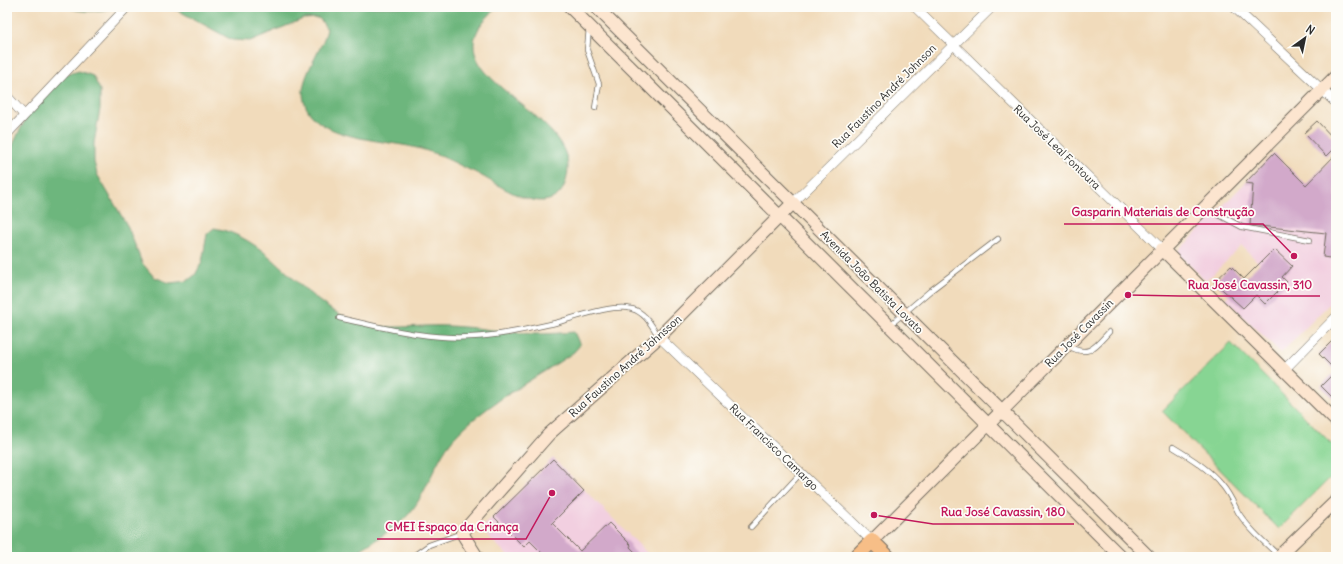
<svg xmlns="http://www.w3.org/2000/svg" width="1343" height="564" font-family="Delius,sans-serif">
<style>
.built{fill:#f2cfe0}
.green{fill:#87d593;stroke:#59805f}
.forest{fill:#6db67d;stroke:#4c7054}
.building{fill:#d2a9ca}
.lines{fill:none;stroke-linecap:round;stroke-linejoin:round}
.lane-casing{stroke:#70695d;stroke-width:6}
.street-casing{stroke:#70695d;stroke-width:10}
.secondary-casing{stroke:#70695d;stroke-width:14}
.primary-casing{stroke:#70695d;stroke-width:16}
.lane{stroke:#fff;stroke-width:4.5}
.street{stroke:#fff;stroke-width:9}
.secondary{stroke:#fce5cf;stroke-width:12}
.primary{stroke:#f7be87;stroke-width:14}
.labels{text-anchor:middle;stroke-width:3.5;stroke-linejoin:round;paint-order:stroke}
.street-label{font-size:11px;fill:#2b2b2b;stroke:#fdfcf7}
.leader{fill:none;stroke:#c2185b;stroke-width:1.5}
.callout-dot{fill:#c2185b;stroke:#fdfcf7;stroke-width:1.5}
.callout-label{font-size:12px;text-anchor:middle;font-weight:bold;fill:#c2185b;stroke:#fdfcf7;stroke-width:3.5;stroke-linejoin:round;paint-order:stroke}
</style>
<rect width="100%" height="100%" fill="#fdfcf7"/>
<filter id="ink" filterUnits="userSpaceOnUse"><feTurbulence type="fractalNoise" baseFrequency=".025" numOctaves="2"/><feDisplacementMap in="SourceGraphic" scale="8" xChannelSelector="R" yChannelSelector="G"/><feConvolveMatrix kernelMatrix="1 2 1 2 8 2 1 2 1" color-interpolation-filters="sRGB"/></filter>
<filter id="wash" filterUnits="userSpaceOnUse"><feTurbulence type="fractalNoise" baseFrequency=".012" numOctaves="4" result="noise"/><feDisplacementMap in="SourceGraphic" scale="16" xChannelSelector="R" yChannelSelector="G"/><feGaussianBlur stdDeviation="0.9" result="paint"/><feColorMatrix in="noise" values="0 0 0 0 0 0 0 0 0 0 0 0 0 0 0 0 0 1.4 0 .05"/><feComposite in="paint" operator="in"/></filter>
<g filter="url(#wash)">
<rect width="100%" height="100%" fill="#f1dbbb"/>
<!-- built -->
<path class="built" d="M1274 153 1306 185 1336 253V297L1281 353 1225 299 1260 264 1242 246 1206 281 1177 253Z
M553 458 651 557H509L481 529Z"/>
<!-- green -->
<path class="green" d="M1231 343 1336 448V472L1279 529 1162 411Z"/>
<!-- forest -->
<path class="forest" d="M66 7H119C100 11 85 14 66 7Z
M164 7H497C491 14 482 21 478 30 451 80 567 113 568 167 568 176 565 189 558 195 535 215 492 179 470 170 453 162 435 152 417 148 384 139 306 141 303 94 302 74 323 49 327 29L319 18 303 19 250 41 232 40 179 11Z
M79 71 93 76 100 90V109L94 143V162L97 174 128 227 142 263 154 277 170 283 187 281 195 275 202 262 207 234 214 228C263 236 292 285 332 310 375 336 404 324 450 326 478 327 506 333 535 334 548 334 561 333 574 332L580 345 574 352C537 378 483 405 453 439 434 461 428 492 409 514 393 532 368 543 350 557H7V159C19 130 35 95 61 76 66 73 74 73 79 71Z"/>
<g id="blocks">
<!-- building -->
<path class="building" d="M1317 121 1336 141V146L1326 156 1304 133Z
M1274 153 1306 185 1336 154V259L1323 257 1326 233 1250 225 1253 184 1245 183Z
M1274 249 1292 266 1282 277 1287 282 1265 304 1256 295 1243 308 1214 282 1231 266 1244 279Z
M1336 337V401L1321 386 1336 371 1319 354Z
M553 459 584 491 552 523 580 551 609 523 631 545 630 547 640 557H546L530 541 524 547 494 517Z"/>
</g>
</g>
<g filter="url(#ink)">
<use href="#blocks" fill-opacity="0" stroke="#70695d" stroke-width="1"/>
<g class="lines">
<!-- lane casing -->
<g class="lane-casing">
<path id="lane" d="M589 28 587 50 599 84 595 108
M1206 208 1242 227 1310 240
M339 318C382 327 426 340 471 337 499 336 528 329 555 323 574 318 615 303 632 309 645 312 652 326 659 337
M890 325 930 291 998 239
M1068 346C1089 358 1095 347 1109 332
M1173 447C1191 458 1209 469 1222 485 1229 493 1233 502 1238 512 1248 528 1264 542 1278 555
M751 527 801 473
M412 557 429 545 462 533"/>
</g>
<!-- street casing -->
<g class="street-casing">
<path id="street" d="M915 7 1162 249
M1234 7 1336 103
M7 96 24 115
M7 134 127 7
M793 203 992 7
M659 337 872 541
M1284 370 1336 317"/>
</g>
<!-- secondary casing -->
<g class="secondary-casing">
<path id="secondary" d="M570 7 1121 557
M596 7 1149 557
M1162 249 1336 421
M872 541 1336 76
M477 557 462 533 549 434 659 337 793 203
M1278 557 1336 501"/>
</g>
<!-- primary casing -->
<g class="primary-casing">
<path id="primary" d="M856 557 872 541 888 557"/>
</g>
<!-- lane -->
<use href="#lane" class="lane"/>
<!-- street -->
<use href="#street" class="street"/>
<!-- secondary -->
<use href="#secondary" class="secondary"/>
<!-- primary -->
<use href="#primary" class="primary"/>
</g>
</g>
<g class="labels">
<!-- street labels -->
<g class="street-label">
<text transform="translate(884 96) rotate(-45)" y="4">Rua Faustino André Johnson</text>
<text transform="translate(1057 147) rotate(44)" y="4">Rua José Leal Fontoura</text>
<text transform="translate(872 282) rotate(45)" y="4">Avenida João Batista Lovato</text>
<text transform="translate(1079 333) rotate(-45)" y="4">Rua José Cavassin</text>
<text transform="translate(625 366) rotate(-42)" y="4">Rua Faustino André Johnsson</text>
<text transform="translate(774 447) rotate(44)" y="4">Rua Francisco Camargo</text>
</g>
</g>
<!-- callouts -->
<path class="leader" d="M1294 256L1263 224H1064M1128 295L1180 296H1320M874 515L933 524H1074M552 493L526 539H377"/>
<g class="callout-dot">
<circle cx="1294" cy="256" r="4"/>
<circle cx="1128" cy="295" r="4"/>
<circle cx="874" cy="515" r="4"/>
<circle cx="552" cy="493" r="4"/>
</g>
<g class="callout-label">
<text x="1163" y="216">Gasparin Materiais de Construção</text>
<text x="1250" y="289">Rua José Cavassin, 310</text>
<text x="1003" y="516">Rua José Cavassin, 180</text>
<text x="452" y="531">CMEI Espaço da Criança</text>
</g>
<!-- margin -->
<rect width="1343" height="564" fill="none" stroke="#fdfcf7" stroke-width="24"/>
<!-- north arrow -->
<g transform="translate(1305 38) rotate(33)" stroke="#fdfcf7" stroke-width="3" paint-order="stroke">
<path d="M0-3L7 15L0 10L-7 15Z" fill="#2b2b2b"/>
<text y="-6" font-size="11" font-weight="bold" text-anchor="middle" fill="#2b2b2b">N</text>
</g>
</svg>
